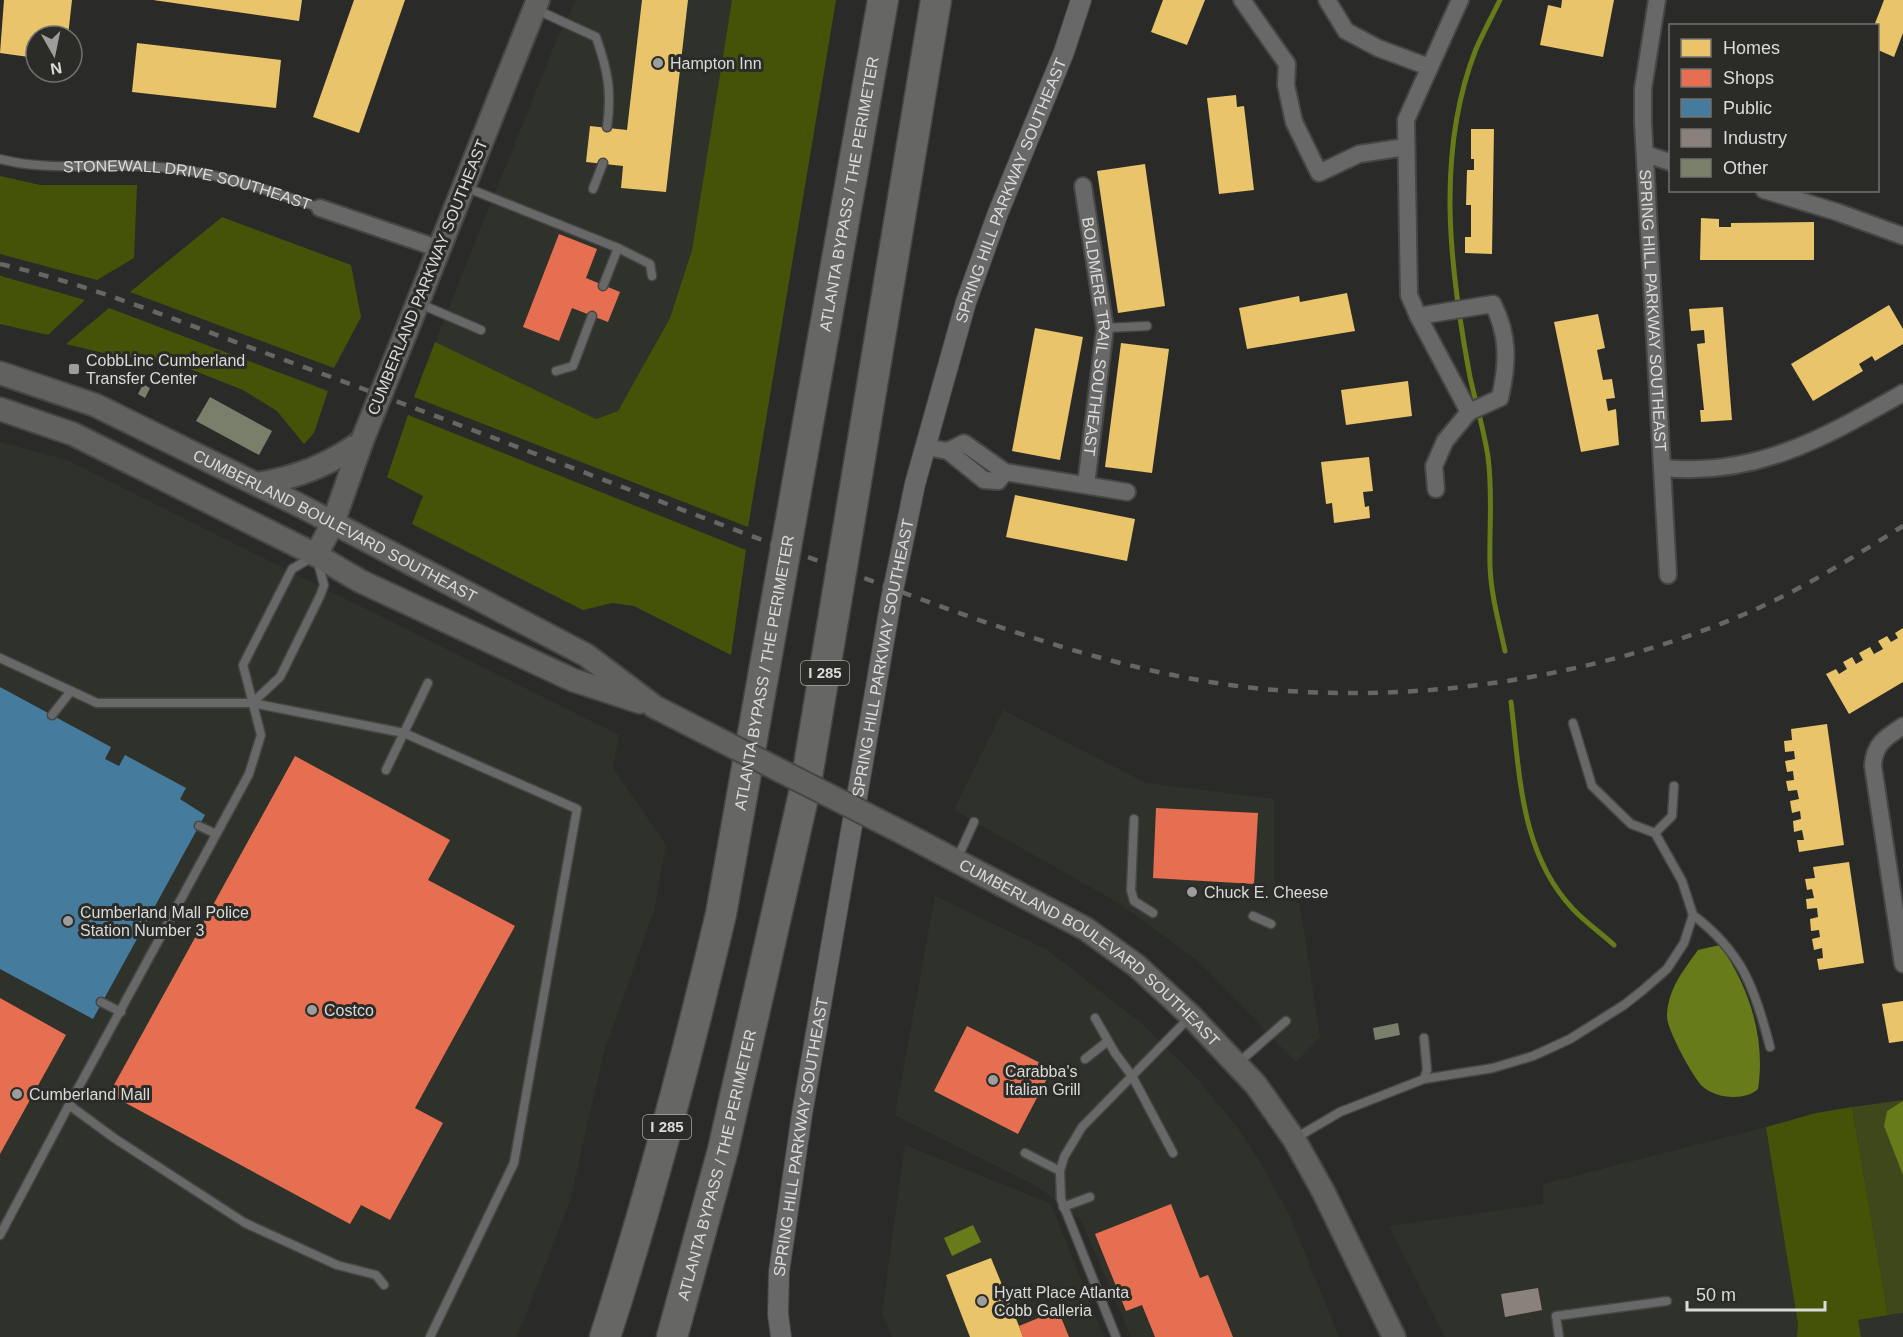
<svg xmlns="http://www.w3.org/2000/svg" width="1903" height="1337" font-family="Helvetica,sans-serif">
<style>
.built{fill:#2f322a}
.green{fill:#3e481a}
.forest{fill:#455309}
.water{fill:#677b1a}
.homes{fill:#e9c46a}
.shops{fill:#e76f51}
.public{fill:#457b9d}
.industry{fill:#8a817c}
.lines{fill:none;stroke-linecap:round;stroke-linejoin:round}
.stream{stroke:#677b1a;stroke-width:5}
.building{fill:#797f6a}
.service-casing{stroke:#464745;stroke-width:11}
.minor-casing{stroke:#464745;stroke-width:20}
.tertiary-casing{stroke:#464745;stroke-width:22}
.secondary-casing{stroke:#464745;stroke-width:26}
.motorway-casing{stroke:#464745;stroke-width:33}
.service{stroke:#686868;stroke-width:8}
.minor{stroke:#686868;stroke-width:16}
.tertiary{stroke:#686868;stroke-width:20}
.secondary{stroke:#616160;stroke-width:22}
.motorway{stroke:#666664;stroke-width:30}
.rail{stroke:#666665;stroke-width:4.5;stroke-dasharray:10 10;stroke-linecap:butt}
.secondary-bridge-casing{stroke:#464745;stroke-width:26;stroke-linecap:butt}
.secondary-bridge{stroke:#616160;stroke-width:22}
.poi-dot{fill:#9d9d9b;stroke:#2b2c28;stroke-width:2}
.labels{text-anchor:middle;stroke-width:6;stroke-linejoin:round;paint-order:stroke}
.shield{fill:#2b2c28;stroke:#a6a6a4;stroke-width:1.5}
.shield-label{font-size:15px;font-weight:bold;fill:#dbdbd9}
.poi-label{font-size:16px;fill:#dbdbd9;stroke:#2b2c28;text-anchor:start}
.street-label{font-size:16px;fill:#dbdbd9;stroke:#2b2c28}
</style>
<rect width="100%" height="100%" fill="#2a2b29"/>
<!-- built -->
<path class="built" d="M576 0H732L692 250 670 318 618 411 596 419 435 342 557 39Z
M0 442 67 460 619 735 613 768 666 845 654 910 604 1052 569 1204 517 1337H0Z
M1003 710 1146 783 1274 799V881L1300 905 1320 1037 1296 1062 1197 960 1117 902 954 810Z
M935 896 1046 949 1141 1023 1193 1074 1235 1124 1260 1162 1289 1214 1339 1337H1131L1081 1220 1037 1186 895 1115Z
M1766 1127 1798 1324 1797 1337H1445L1389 1226 1543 1204V1184Z
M905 1145 1051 1204 1104 1337H892L882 1313Z
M1903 1313V1337H1861L1858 1320Z"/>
<!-- green -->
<path class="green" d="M1903 1100V1313L1888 1315 1852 1107Z"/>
<!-- forest -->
<path class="forest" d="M732 0H836L748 527 414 397 435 342 596 419 618 411 670 318 692 250Z
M0 176 40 185H137L134 258 97 280 0 254Z
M222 217 351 265 361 317 334 368 130 292Z
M0 275 1 276 85 300 48 335 0 324Z
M109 308 328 391 314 433 304 444 277 411 243 390 172 362 116 356 66 344Z
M408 415 746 550 731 655 634 606 612 603 583 610 412 524 423 496 387 477Z
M1852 1107 1888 1315 1858 1320 1861 1337H1797L1798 1324 1766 1127 1816 1113Z"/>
<!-- water -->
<path class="water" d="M1720 945C1749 987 1766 1038 1758 1089 1745 1101 1716 1099 1702 1086 1693 1077 1666 1028 1667 1016 1668 989 1683 971 1698 950Z
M1903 1101V1175L1884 1126 1887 1111Z
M973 1225 981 1242 952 1256 944 1238Z"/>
<!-- homes -->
<path class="homes" d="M4 0H72L68 36H36V58L0 53Z
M153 0H302L299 21Z
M354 0H405L359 133 313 117Z
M642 0H688L666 192 621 188 623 166 586 162 590 126 627 130Z
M1163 0H1205L1187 45 1151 32Z
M1562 0H1614L1603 57 1540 45 1548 5 1561 8Z
M1884 0H1903V33L1894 57 1878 50V26H1874Z
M137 43 281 60 276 108 132 92Z
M1236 95 1237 107 1244 106 1254 190 1219 194 1207 98Z
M1471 129H1494L1492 254 1465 253V237H1471V205H1466L1467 170H1474V159H1471Z
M1145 164 1165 306 1118 313 1097 171Z
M1701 218 1719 219V227H1731V223L1814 222V260H1700Z
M1347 293 1355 331 1247 349 1239 308 1299 296 1300 302Z
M1889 305 1903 329V344L1875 361 1872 356 1859 364 1863 371 1813 401 1791 364Z
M1723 307 1732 420 1701 422 1700 410H1704L1697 344 1705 343 1704 330 1691 331 1689 309Z
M1598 314 1605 348 1597 350 1603 380 1612 379 1615 398 1606 399 1608 411 1616 409 1619 445 1581 452 1554 322Z
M1035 328 1083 337 1060 460 1012 451Z
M1121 343 1169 349 1152 473 1105 467Z
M1408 381 1412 416 1346 425 1341 390Z
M1369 457 1373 491 1363 492 1365 507 1369 506 1370 518 1334 523 1332 503 1326 504 1321 462Z
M1015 495 1135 519 1127 561 1006 537Z
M1903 628V682L1849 714 1826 674 1836 669 1839 674 1847 669 1843 662 1852 657 1856 664 1863 660 1859 653 1870 647 1874 654 1883 649 1878 641 1887 636 1891 642 1898 638 1895 633Z
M1827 724 1844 845 1799 852 1797 840H1804L1802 830 1794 832 1793 821 1801 819 1800 811 1792 813 1790 801 1799 799 1797 790 1788 791 1786 781 1794 780 1793 771 1787 772 1785 761 1795 759 1794 751 1785 752 1784 741 1792 740 1791 729Z
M1849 862 1864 963 1819 970 1817 959 1823 958 1822 948 1814 950 1812 939 1820 937 1819 930 1811 931 1810 919 1818 917 1817 908 1807 909 1806 899 1814 898 1812 889 1807 890 1805 879 1815 878 1813 867Z
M1903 1001V1041L1889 1043 1882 1004Z
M991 1258 1019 1326 1023 1337H970L946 1275Z"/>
<!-- shops -->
<path class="shops" d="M559 234 597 249 586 278 620 292 608 322 572 308 559 341 523 327Z
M295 756 450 840 428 880 515 926 415 1108 443 1123 390 1220 361 1205 350 1224 109 1094Z
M1156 808 1258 813 1254 884 1153 878Z
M0 998 66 1035 0 1154Z
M967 1026 1052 1069 1018 1134 934 1091Z
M1171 1204 1200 1278 1208 1275 1233 1337H1155L1142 1305 1126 1311 1095 1234Z
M1058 1310 1069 1337H1023L1019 1326Z"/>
<!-- public -->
<path class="public" d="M0 687 111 747 105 759 119 766 125 755 186 788 180 799 205 815 93 1019 0 969Z"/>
<!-- industry -->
<path class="industry" d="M1538 1288 1542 1310 1505 1317 1501 1294Z"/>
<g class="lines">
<!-- stream -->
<path class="stream" d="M1500 0C1492 16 1483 33 1476 49 1435 153 1450 270 1470 377 1476 404 1484 430 1488 457 1493 493 1489 530 1490 566 1491 595 1499 623 1505 651
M1511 702C1520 774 1520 853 1573 909 1585 922 1601 933 1614 945"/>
</g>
<!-- building -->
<path class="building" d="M143 384 150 388 145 398 138 394Z
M210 397 272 431 259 455 196 421Z
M1398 1023 1400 1035 1375 1040 1373 1028Z"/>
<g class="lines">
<!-- service casing -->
<g class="service-casing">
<g id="service">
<path d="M535 9 596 37C608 71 612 92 607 127"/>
<path id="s1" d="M0 159C51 172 95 163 146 166 207 169 263 188 320 208"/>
<path d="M465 187 618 248 650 264 652 276"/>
<path d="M593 189 603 163"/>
<path d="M603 286 618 248"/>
<path d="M418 303 481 330"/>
<path d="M1105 328 1147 326"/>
<path d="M556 371 573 366 592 316"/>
<path d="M0 658 97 703H252L404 733 577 809 514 1163 430 1337"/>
<path d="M52 715 71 691"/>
<path d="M386 770 428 683"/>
<path d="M1134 819 1131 890 1134 901 1153 913"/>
<path d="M199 826 216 834"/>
<path d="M1655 833 1672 816 1674 786"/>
<path d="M957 859 974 822"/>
<path d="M1693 915C1742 952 1755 988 1770 1047"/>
<path d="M1253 916 1271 924"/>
<path d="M101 1002 121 1012"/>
<path d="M1095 1018 1115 1053 1132 1076 1173 1153"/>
<path d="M1085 1059 1108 1041"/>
<path d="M1237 1064 1286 1021"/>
<path d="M1424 1079 1427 1070 1424 1038"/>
<path d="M69 1105 249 774 261 735 243 665 292 569 316 555 324 585 320 596 280 677 252 703"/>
<path d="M1294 1139 1340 1112 1424 1079 1493 1068 1533 1056 1570 1039 1624 1005 1643 990 1667 969 1684 943 1693 915 1682 881 1655 833 1631 824 1592 786 1573 723"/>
<path d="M1025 1153 1060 1171"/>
<path d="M1063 1207 1090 1197"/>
<path d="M0 1235 69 1105 114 1138 245 1223 337 1265 376 1275 384 1285"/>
<path d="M1116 1337 1061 1199 1060 1171 1064 1157 1082 1127 1190 1017"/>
<path d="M1559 1337 1556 1316 1667 1301"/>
</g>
</g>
<!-- minor casing -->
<g class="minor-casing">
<g id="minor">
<path d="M1242 0 1287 64 1286 85 1294 122 1319 173 1359 154 1406 147"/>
<path d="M1327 0 1346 31 1378 48 1429 67"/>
<path d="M1460 0 1406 120 1409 295 1418 316 1469 412"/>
<path id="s2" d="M1657 0 1643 89V123L1668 575"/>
<path d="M1645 154 1670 162"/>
<path id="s3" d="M1083 186 1105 328 1086 485"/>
<path d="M1764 190 1837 212 1903 236"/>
<path d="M320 208 440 249"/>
<path d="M1418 316 1493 304C1509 336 1508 363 1500 398L1469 412 1445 441 1434 466 1436 489"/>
<path d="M926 447 948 451 984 480 998 481 1005 472"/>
<path d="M948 451 964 443 1005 472 1127 492"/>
<path d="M1664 468C1757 477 1825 437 1903 393"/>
<path d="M1903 726C1886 737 1874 744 1873 766L1903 964"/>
</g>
</g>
<!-- tertiary casing -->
<g class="tertiary-casing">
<g id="tertiary">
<path id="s4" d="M781 1337 778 1314 779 1272 802 1114 891 600 915 484 966 302 998 213 1064 52 1081 0"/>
</g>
</g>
<!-- secondary casing -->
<g class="secondary-casing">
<g id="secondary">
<path d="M410 322 538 0"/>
<path id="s5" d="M0 373 95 405 301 506 586 655 655 707"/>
<path d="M0 409 73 434 316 555 360 581 573 680 640 702"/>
<path d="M257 484C296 478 330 465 362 441"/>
<path d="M316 555 333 523 362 441"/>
<path id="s6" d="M911 837 1086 929 1137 966 1191 1016 1256 1085 1294 1139 1323 1191 1394 1337"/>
</g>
</g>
<!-- motorway casing -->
<g class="motorway-casing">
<g id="motorway">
<path id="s7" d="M605 1337C650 1198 687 1057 721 914L883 0"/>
<path id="s8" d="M672 1337 723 1150 805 789 936 0"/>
</g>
</g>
<!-- service -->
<use href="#service" class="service"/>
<!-- minor -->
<use href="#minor" class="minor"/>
<!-- tertiary -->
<use href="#tertiary" class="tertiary"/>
<!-- secondary -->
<use href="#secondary" class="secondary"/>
<!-- motorway -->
<use href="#motorway" class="motorway"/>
<!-- rail -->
<path class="rail" d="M0 264C92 285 180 322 268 354 445 418 620 487 797 553 932 603 1067 658 1210 682 1386 711 1591 682 1754 610 1806 587 1855 556 1903 526"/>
<!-- secondary-bridge casing -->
<g class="secondary-bridge-casing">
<path id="secondary-bridge" d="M362 441 410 322
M655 707 911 837"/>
</g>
<!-- secondary-bridge -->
<use href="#secondary-bridge" class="secondary-bridge"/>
</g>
<!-- markers -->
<g class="poi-dot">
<circle cx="658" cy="63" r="6"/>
<rect x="68" y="363" width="12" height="12" rx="3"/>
<circle cx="1192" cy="892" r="6"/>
<circle cx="68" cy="921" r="6"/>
<circle cx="312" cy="1010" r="6"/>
<circle cx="993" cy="1080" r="6"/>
<circle cx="17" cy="1094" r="6"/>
<circle cx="982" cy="1301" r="6"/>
</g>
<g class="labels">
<!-- shield labels -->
<g class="shield">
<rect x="801" y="661" width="48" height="24" rx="4.5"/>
<rect x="643" y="1115" width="48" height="24" rx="4.5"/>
</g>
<g class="shield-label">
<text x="825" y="678">I 285</text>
<text x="667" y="1132">I 285</text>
</g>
<!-- poi labels -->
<g class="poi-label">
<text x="670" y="69">Hampton Inn</text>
<text x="86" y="366">CobbLinc Cumberland<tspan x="86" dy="18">Transfer Center</tspan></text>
<text x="1204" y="898">Chuck E. Cheese</text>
<text x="80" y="918">Cumberland Mall Police<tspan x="80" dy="18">Station Number 3</tspan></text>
<text x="324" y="1016">Costco</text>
<text x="1005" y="1077">Carabba's<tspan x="1005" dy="18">Italian Grill</tspan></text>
<text x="29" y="1100">Cumberland Mall</text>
<text x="994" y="1298">Hyatt Place Atlanta<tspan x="994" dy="18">Cobb Galleria</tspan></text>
</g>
<!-- street labels -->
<g class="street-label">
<text dy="6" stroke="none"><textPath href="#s1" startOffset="190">STONEWALL DRIVE SOUTHEAST</textPath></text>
<text dy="6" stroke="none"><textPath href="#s4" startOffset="1174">SPRING HILL PARKWAY SOUTHEAST</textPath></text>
<text dy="6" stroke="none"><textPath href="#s7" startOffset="1170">ATLANTA BYPASS / THE PERIMETER</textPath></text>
<text transform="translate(427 277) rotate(-68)" y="6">CUMBERLAND PARKWAY SOUTHEAST</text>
<text dy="6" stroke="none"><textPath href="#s2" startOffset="312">SPRING HILL PARKWAY SOUTHEAST</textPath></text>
<text dy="6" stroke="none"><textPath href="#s3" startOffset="152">BOLDMERE TRAIL SOUTHEAST</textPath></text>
<text dy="6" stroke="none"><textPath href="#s5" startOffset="369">CUMBERLAND BOULEVARD SOUTHEAST</textPath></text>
<text dy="6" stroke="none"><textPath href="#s4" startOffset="688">SPRING HILL PARKWAY SOUTHEAST</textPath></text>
<text dy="6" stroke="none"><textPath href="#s7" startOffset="684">ATLANTA BYPASS / THE PERIMETER</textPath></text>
<text dy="6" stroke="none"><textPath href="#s6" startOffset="214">CUMBERLAND BOULEVARD SOUTHEAST</textPath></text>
<text dy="6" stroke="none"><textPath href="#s4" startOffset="202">SPRING HILL PARKWAY SOUTHEAST</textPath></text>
<text dy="6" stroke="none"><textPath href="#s8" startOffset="178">ATLANTA BYPASS / THE PERIMETER</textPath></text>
</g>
</g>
<!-- legend -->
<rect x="1669" y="24" width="210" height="168" fill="#2b2c28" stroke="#71726f" stroke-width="1.5"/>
<rect x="1681" y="39" width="30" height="18" fill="#e9c46a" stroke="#71726f" stroke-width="1.5"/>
<text x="1723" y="54" font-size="18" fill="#dbdbd9">Homes</text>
<rect x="1681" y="69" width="30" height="18" fill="#e76f51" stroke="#71726f" stroke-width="1.5"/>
<text x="1723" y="84" font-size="18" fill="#dbdbd9">Shops</text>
<rect x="1681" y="99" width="30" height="18" fill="#457b9d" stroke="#71726f" stroke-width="1.5"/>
<text x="1723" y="114" font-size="18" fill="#dbdbd9">Public</text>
<rect x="1681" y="129" width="30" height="18" fill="#8a817c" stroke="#71726f" stroke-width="1.5"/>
<text x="1723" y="144" font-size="18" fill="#dbdbd9">Industry</text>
<rect x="1681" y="159" width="30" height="18" fill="#797f6a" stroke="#71726f" stroke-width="1.5"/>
<text x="1723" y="174" font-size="18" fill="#dbdbd9">Other</text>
<!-- north arrow -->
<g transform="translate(54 54) rotate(171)"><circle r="28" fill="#2b2c28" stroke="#71726f" stroke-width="1.5"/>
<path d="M0-4.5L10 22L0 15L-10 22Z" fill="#9d9d9b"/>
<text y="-9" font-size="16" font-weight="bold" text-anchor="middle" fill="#dbdbd9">N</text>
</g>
<!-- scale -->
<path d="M1687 1301v9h138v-9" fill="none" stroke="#dbdbd9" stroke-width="3"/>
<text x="1696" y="1301" font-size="18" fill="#dbdbd9" stroke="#2b2c28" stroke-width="4.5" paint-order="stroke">50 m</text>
</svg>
